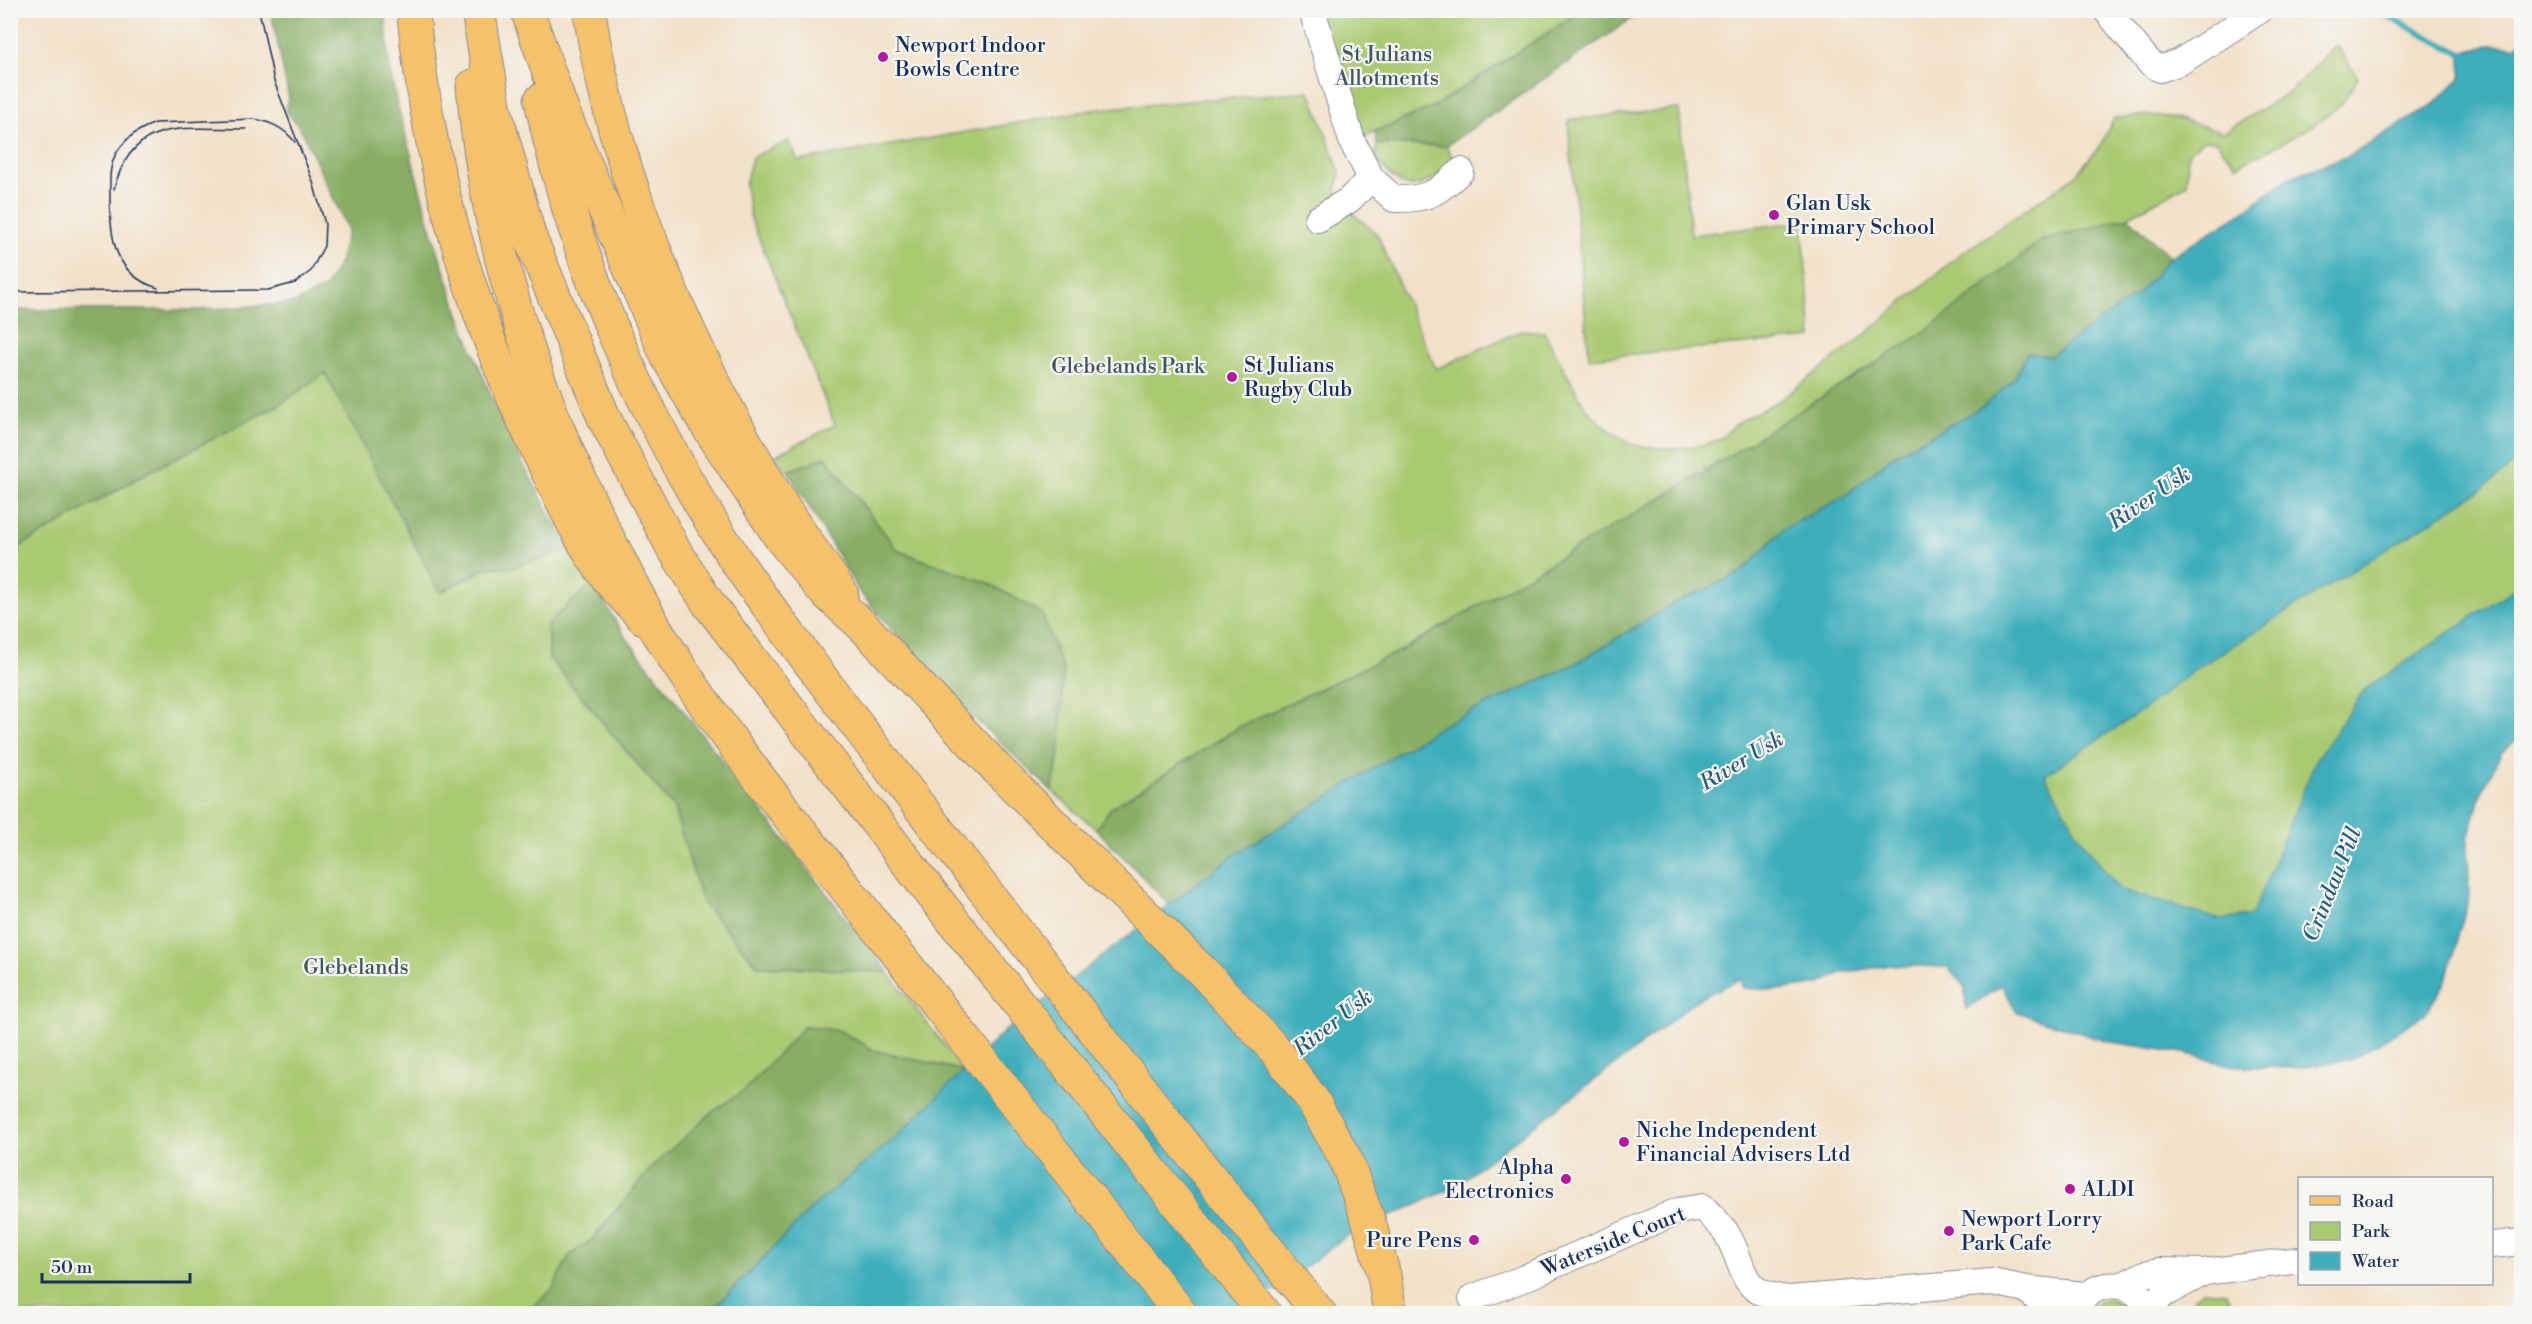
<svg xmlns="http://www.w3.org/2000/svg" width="2532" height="1324" font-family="'Libre Bodoni',serif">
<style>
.green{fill:#aaca72;stroke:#627c68;stroke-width:1.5}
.forest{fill:#87ae64;stroke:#516e61;stroke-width:1.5}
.water{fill:#3eaebb;stroke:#2c6e8c;stroke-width:1.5}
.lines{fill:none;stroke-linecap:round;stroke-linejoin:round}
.stream{stroke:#3eaebb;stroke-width:6}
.minor-casing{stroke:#868893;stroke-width:28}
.major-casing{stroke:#868893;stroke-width:34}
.highway-casing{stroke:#868893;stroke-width:35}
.minor{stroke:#fff;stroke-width:26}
.major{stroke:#f5c16b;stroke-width:32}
.highway{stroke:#f5c16b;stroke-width:33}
.tram{stroke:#1b2f5e;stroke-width:1.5}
.poi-dot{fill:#b5179e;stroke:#f6f6f2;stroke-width:2}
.labels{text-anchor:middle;stroke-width:4.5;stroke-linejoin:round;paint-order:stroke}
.poi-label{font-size:21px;fill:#1b2f5e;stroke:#f6f6f2;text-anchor:start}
.park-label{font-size:21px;fill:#3f5663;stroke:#f6f6f2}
.street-label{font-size:21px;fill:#1b2f5e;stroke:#f6f6f2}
.water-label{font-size:22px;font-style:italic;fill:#275b7f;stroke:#f6f6f2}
</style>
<rect width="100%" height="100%" fill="#f6f6f2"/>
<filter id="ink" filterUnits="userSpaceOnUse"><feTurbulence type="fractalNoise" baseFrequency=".0167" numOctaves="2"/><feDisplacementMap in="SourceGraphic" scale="12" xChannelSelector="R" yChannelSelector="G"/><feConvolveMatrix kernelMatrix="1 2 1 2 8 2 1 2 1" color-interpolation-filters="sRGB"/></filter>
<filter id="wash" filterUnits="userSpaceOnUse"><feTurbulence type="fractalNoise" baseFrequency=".008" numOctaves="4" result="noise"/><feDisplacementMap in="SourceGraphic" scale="24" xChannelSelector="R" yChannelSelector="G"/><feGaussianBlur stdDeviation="1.35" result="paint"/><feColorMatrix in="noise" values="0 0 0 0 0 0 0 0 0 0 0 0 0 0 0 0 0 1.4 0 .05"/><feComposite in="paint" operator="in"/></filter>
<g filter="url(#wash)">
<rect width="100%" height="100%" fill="#f2e1c8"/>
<!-- green -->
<path class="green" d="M1312 11H1581L1435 106 1352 141Z
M2521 42V146L709 1313 815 1205 894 1139 964 1071 873 1050 840 1031 805 1026 746 1089 711 1113 653 1166 592 1240 569 1256 553 1289 525 1313H15L10 1304V552L141 476 280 404 325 373 477 571 488 567H515L571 549 592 583 574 601 549 658 674 808 702 902 758 966 888 972 964 1071 1005 1031 1108 954 2138 294 2170 257 2242 213 2288 178 2348 156 2433 105 2461 78V53L2491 45 2514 47Z
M2336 45 2358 77C2343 120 2274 145 2237 166L2216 141 2203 140 2188 154 2187 184 2128 217 2041 241 1922 334 1705 471 1703 468 1683 485 1406 648 1241 726 1111 808 1096 829 1052 791 1060 750 988 583 898 551 826 457 788 471 772 457 835 425 751 219 745 185 752 157 789 141 798 161 1098 109 1310 91 1340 173 1332 210 1352 213 1377 234 1436 369 1522 330 1544 332 1585 407 1609 430 1633 445 1667 449 1704 445 1721 438 1738 422 1780 400 1855 343 1958 256 2075 176 2102 143 2114 118 2149 115 2175 118 2224 132 2289 93Z
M1679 109 1691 235 1802 222 1812 338 1589 358 1568 120Z
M1377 144 1446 146 1457 165C1418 187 1407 201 1376 158Z
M2521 317V736L2501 753 2481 794 2468 838 2469 897 2445 983 2425 1014 2352 1059 2298 1068 2233 1066 2185 1053 2105 1041 2017 1012 2002 985 1966 1009 1965 987 1948 967 1890 965 1841 973 1820 984 1777 990 1743 988 1740 979 1696 1000 1628 1055 1450 1189 1345 1237 1254 1305 1107 1314Z
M2202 1291 2226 1293 2237 1312 2198 1313 2194 1307 2195 1297Z
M2109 1299 2125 1305 2131 1313 2083 1314 2100 1300Z"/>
<!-- forest -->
<path class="forest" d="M271 11H385C387 30 387 50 390 70 395 102 406 135 414 167 448 298 499 434 571 549L515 567H488L440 593 325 373 280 404 141 476 11 552 10 310H198L295 303 325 288 340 263 348 230 302 131 286 110 289 98Z
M1581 11H1643L1446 146 1377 144 1375 132 1435 106Z
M2128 217 2170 257 2138 294 2050 356 2027 353 2015 378 1984 406 1892 456 1845 496 1784 529 1741 573 1675 603 1573 665 1445 724 1231 857 1170 905 1096 829 1111 808 1241 726 1406 648 1683 485 1922 334 2041 241Z
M826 457 898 551 988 583 1042 613 1063 670 1060 750 1052 791 943 689 859 591 788 471Z
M592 583 624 635 888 972 758 966 702 902 674 808 549 658 547 624Z
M805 1026 840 1031 873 1050 964 1071 894 1139 815 1205 709 1313 525 1314 553 1289 569 1256 592 1240 653 1166 711 1113 746 1089Z"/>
<!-- water -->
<path class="water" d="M2521 42V459L2477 493 2200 666 2143 710 2045 775 2080 838 2119 889 2221 920 2252 915 2316 760 2364 690 2521 584V736L2501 753 2481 794 2468 838 2469 897 2445 983 2425 1014 2352 1059 2298 1068 2233 1066 2185 1053 2105 1041 2017 1012 2002 985 1966 1009 1965 987 1948 967 1890 965 1841 973 1820 984 1777 990 1743 988 1740 979 1696 1000 1628 1055 1450 1189 1345 1237 1244 1313 709 1314 815 1205 894 1139 1005 1031 1231 857 1445 724 1573 665 1675 603 1741 573 1784 529 1845 496 1892 457 1984 406 2015 378 2027 353 2050 356 2138 294 2170 257 2242 213 2288 178 2348 156 2433 105 2461 78V53L2491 45 2514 47Z"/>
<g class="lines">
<!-- stream -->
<path class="stream" d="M2375 10 2468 57"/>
</g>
</g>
<g filter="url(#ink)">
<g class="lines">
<!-- minor casing -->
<g class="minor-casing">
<path id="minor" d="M1312 10 1352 141 1371 178 1349 200 1318 219
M2106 10 2149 62 2160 69 2180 62 2260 10
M1371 178 1394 199C1428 200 1437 193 1461 171
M2492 1245 2522 1242
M2121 1286 2145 1274 2159 1271 2204 1272 2300 1260
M2026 1289 2054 1314
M1472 1298 1520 1280 1678 1211 1703 1207C1710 1215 1719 1223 1725 1231 1749 1268 1734 1294 1790 1299L1992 1282 2026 1289 2084 1295
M2150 1311 2162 1295 2201 1274
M2073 1314C2088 1277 2137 1275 2151 1314"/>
</g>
<!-- major casing -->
<g class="major-casing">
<path id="major" d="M413 10C427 161 469 309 535 446 557 492 578 540 609 581 620 594 632 606 643 618
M589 10C616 188 693 358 786 511 804 539 824 565 842 593"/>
</g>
<!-- highway casing -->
<g class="highway-casing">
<path id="highway" d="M478 10 495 111 529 235 605 420 672 546 708 603 920 879 1265 1314
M527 10 561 107 667 356 703 419 780 537 823 590 863 626 998 770 1205 974 1277 1052 1312 1099 1346 1160 1369 1222 1384 1275 1390 1314
M473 86C486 247 536 397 609 540 627 574 643 610 664 642 729 747 810 841 885 938 984 1063 1082 1188 1181 1314
M541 100C574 262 643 418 733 556 750 583 770 608 788 633 850 718 915 801 979 883 1092 1027 1204 1172 1320 1314"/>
</g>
<!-- minor -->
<use href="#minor" class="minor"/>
<!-- major -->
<use href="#major" class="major"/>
<!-- highway -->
<use href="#highway" class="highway"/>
<!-- tram -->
<path class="tram" d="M114 189C133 116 185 129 246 129
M158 288C114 275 110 238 110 198 110 181 108 164 119 149 128 136 141 128 156 123L254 119C271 122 284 128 295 142
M10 292 268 290 295 283 311 271 324 246 325 224 313 182 274 81 259 10"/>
</g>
</g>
<!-- markers -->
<g class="poi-dot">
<circle cx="883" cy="57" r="6"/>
<circle cx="1774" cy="215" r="6"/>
<circle cx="1232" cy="377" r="6"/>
<circle cx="1624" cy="1142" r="6"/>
<circle cx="1566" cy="1179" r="6"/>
<circle cx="2070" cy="1189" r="6"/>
<circle cx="1949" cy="1231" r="6"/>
<circle cx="1474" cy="1240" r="6"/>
</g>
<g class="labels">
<!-- poi labels -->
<g class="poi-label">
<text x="895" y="52">Newport Indoor<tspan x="895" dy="24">Bowls Centre</tspan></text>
<text x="1786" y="210">Glan Usk<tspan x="1786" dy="24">Primary School</tspan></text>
<text x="1244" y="372">St Julians<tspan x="1244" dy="24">Rugby Club</tspan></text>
<text x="1636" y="1137">Niche Independent<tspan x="1636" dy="24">Financial Advisers Ltd</tspan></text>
<text x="1554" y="1174" text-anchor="end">Alpha<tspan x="1554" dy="24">Electronics</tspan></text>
<text x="2082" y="1196">ALDI</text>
<text x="1961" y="1226">Newport Lorry<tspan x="1961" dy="24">Park Cafe</tspan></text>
<text x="1462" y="1247" text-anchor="end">Pure Pens</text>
</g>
<!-- park labels -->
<g class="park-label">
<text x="1387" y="61">St Julians<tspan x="1387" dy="24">Allotments</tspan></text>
<text x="1128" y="373">Glebelands Park</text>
<text x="356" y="974">Glebelands</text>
</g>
<!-- street labels -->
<g class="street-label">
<text transform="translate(1613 1241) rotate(-22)" y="7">Waterside Court</text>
</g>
<!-- water labels -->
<g class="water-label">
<text transform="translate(2149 497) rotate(-34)" y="8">River Usk</text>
<text transform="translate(1741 760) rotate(-31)" y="8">River Usk</text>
<text transform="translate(2331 884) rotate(-68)" y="8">Crindau Pill</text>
<text transform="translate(1332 1022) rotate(-38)" y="8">River Usk</text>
</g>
</g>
<!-- margin -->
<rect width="2532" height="1324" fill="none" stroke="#f6f6f2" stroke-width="36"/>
<!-- legend -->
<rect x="2298" y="1177" width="195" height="108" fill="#f6f6f2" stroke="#9ea6b7" stroke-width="1.5"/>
<rect x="2310" y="1196" width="30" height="9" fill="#f5c16b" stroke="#9ea6b7" stroke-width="1.5"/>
<text x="2352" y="1207" font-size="18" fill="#1b2f5e">Road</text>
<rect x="2310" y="1222" width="30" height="18" fill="#aaca72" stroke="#9ea6b7" stroke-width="1.5"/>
<text x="2352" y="1237" font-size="18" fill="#1b2f5e">Park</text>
<rect x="2310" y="1252" width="30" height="18" fill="#3eaebb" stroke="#9ea6b7" stroke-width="1.5"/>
<text x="2352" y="1267" font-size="18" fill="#1b2f5e">Water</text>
<!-- scale -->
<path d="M42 1273v9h148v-9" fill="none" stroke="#1b2f5e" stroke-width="3"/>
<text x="51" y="1273" font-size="18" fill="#1b2f5e" stroke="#f6f6f2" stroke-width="4.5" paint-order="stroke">50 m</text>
</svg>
